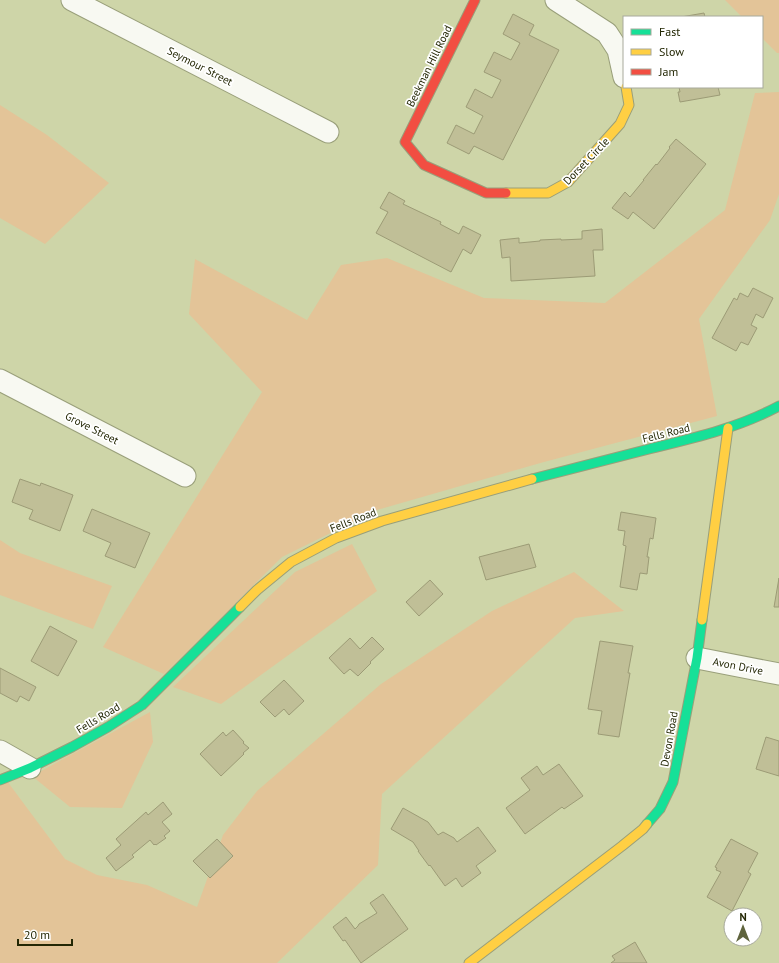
<svg xmlns="http://www.w3.org/2000/svg" width="779" height="963" font-family="'PT Sans',sans-serif">
<style>
.green{fill:#e3c498}
.building{fill:#c0bf97;stroke:#9c9b76}
.lines{fill:none;stroke-linecap:round;stroke-linejoin:round}
.street-casing{stroke:#999f7a;stroke-width:23}
.fast-casing{stroke:#999f7a;stroke-width:11}
.slow-casing{stroke:#999f7a;stroke-width:11}
.jam-casing{stroke:#999f7a;stroke-width:11}
.street{stroke:#f8f9f2;stroke-width:21}
.fast{stroke:#16e098;stroke-width:9}
.slow{stroke:#ffcf43;stroke-width:9}
.jam{stroke:#f24e42;stroke-width:9}
.labels{text-anchor:middle;stroke-width:3.5;stroke-linejoin:round;paint-order:stroke}
.street-label{font-size:11px;fill:#232704;stroke:#fff}
</style>
<rect width="100%" height="100%" fill="#ced5a8"/>
<!-- green -->
<path class="green" d="M725 0H779V53H777L762 38V17H742Z
M779 92V194L770 220 699 319 717 416 544 462 377 510 282 557 164 674 103 647 262 392 189 314 195 259 307 320 341 265 387 258 484 298 605 303 725 210 755 93Z
M0 105 47 135 109 183 45 244 0 218Z
M0 540 20 553 112 586 93 629 0 595Z
M352 544 377 591 221 704 173 687 295 572Z
M574 572 624 611 575 618 382 794 378 865 277 963H0V783L7 781 65 859 97 875 147 885 197 907 223 835 257 791 381 684 492 611Z
M150 712 153 742 122 808 70 807 32 776Z"/>
<!-- building -->
<path class="building" d="M704 13 705 17H681Z
M513 14 534 25 529 35 559 50 503 160 474 146 469 154 447 143 456 125 474 134 483 116 466 107 475 89 492 98 501 80 484 72 494 52 511 60 520 43 503 34Z
M679 87H718L720 95 680 102 678 92H680Z
M676 139 706 164 654 229 633 212 628 219 612 208 625 192 630 197 644 180H643L656 164 657 165 670 148 669 147Z
M389 192 405 201 403 204 441 222 440 224 459 234 463 226 481 235 471 254 463 249 451 272 376 233 388 212 380 208Z
M602 229 603 250H593L595 276 511 281 510 257 502 258 500 240 519 238V243L540 241V240L561 239V240L582 239V231Z
M753 288 773 298 763 318 756 314 751 325 757 328 748 345 741 342 736 351 712 338 734 298 737 300 740 293 748 297Z
M20 479 40 486 41 483 73 495 60 531 29 519 33 510 12 502Z
M92 509 150 533 135 568 105 556 111 543 83 531Z
M621 512 656 518 653 539 650 538 647 557H649L647 574 640 573 637 590 620 587 626 546 623 545 625 531 618 530Z
M529 544 536 567 486 580 479 557Z
M779 578V607H774Z
M430 580 443 594 419 616 406 602Z
M50 626 77 641 58 676 31 661Z
M372 637 384 649 370 662 371 663 358 676 350 669 344 674 329 658 350 638 360 649Z
M600 641 633 646 628 673H630L619 737 598 734 602 711 588 709Z
M0 668 36 687 29 701 20 696 17 702 0 693Z
M284 680 304 701 289 715 284 709 275 717 260 702Z
M233 730 244 742 243 743 249 748 243 753 244 754 221 776 200 754 223 732 226 736Z
M766 737 779 741V776L756 769Z
M559 764 583 796 564 809 562 807 525 834 506 808 530 790 521 778 537 766 543 775Z
M163 802 172 814 162 822 170 831 164 836 166 838 156 845 155 844 154 845 150 840 132 855 134 857 116 871 106 858 121 845 116 839 146 812 148 815Z
M403 808 428 822 438 835 443 832 454 838 457 842 478 827 496 851 476 866 481 873 462 887 456 878 445 886 430 865 429 866 418 851H419L413 842 391 829Z
M217 839 233 856 210 878 193 861Z
M731 839 758 853 748 872 751 874 732 911 707 897 721 872 716 870 717 868 715 867Z
M383 894 408 929 361 963 345 940 343 941 333 927 346 917 355 929 358 926 359 924 377 913 370 903Z
M635 942 647 963H611L615 960 612 956Z"/>
<g class="lines">
<!-- street casing -->
<g class="street-casing">
<path id="street" d="M72 0 328 132
M556 0 607 33 618 50 624 77
M0 380 185 476
M697 658 779 674
M0 751 30 768"/>
</g>
<!-- fast casing -->
<g class="fast-casing">
<path id="fast" d="M532 479C571 469 610 459 649 449 694 438 738 428 779 406
M0 780 30 768 72 747 108 727 142 705 240 607
M647 824 660 809 673 782 697 658 702 620"/>
</g>
<!-- slow casing -->
<g class="slow-casing">
<path id="slow" d="M506 193H548L568 182 620 124 629 105 626 87
M240 607 257 590 291 562 336 538 382 521 532 479
M702 620 728 428
M469 963 622 846 643 829 647 824"/>
</g>
<!-- jam casing -->
<g class="jam-casing">
<path id="jam" d="M475 0 405 142 424 165 486 193H506"/>
</g>
<!-- street -->
<use href="#street" class="street"/>
<!-- fast -->
<use href="#fast" class="fast"/>
<!-- slow -->
<use href="#slow" class="slow"/>
<!-- jam -->
<use href="#jam" class="jam"/>
</g>
<g class="labels">
<!-- street labels -->
<g class="street-label">
<text transform="translate(200 66) rotate(27)" y="4">Seymour Street</text>
<text transform="translate(429 66) rotate(-64)" y="4">Beekman Hill Road</text>
<text transform="translate(586 161) rotate(-46)" y="4">Dorset Circle</text>
<text transform="translate(92 428) rotate(27)" y="4">Grove Street</text>
<text transform="translate(666 433) rotate(-14)" y="4">Fells Road</text>
<text transform="translate(353 520) rotate(-21)" y="4">Fells Road</text>
<text transform="translate(738 666) rotate(11)" y="4">Avon Drive</text>
<text transform="translate(98 718) rotate(-31)" y="4">Fells Road</text>
<text transform="translate(669 739) rotate(-80)" y="4">Devon Road</text>
</g>
</g>
<!-- legend -->
<rect x="623" y="16" width="140" height="72" fill="#ffffff" stroke="#a7a99b"/>
<rect x="631" y="29" width="20" height="6" fill="#16e098" stroke="#a7a99b"/>
<text x="659" y="36" font-size="12" fill="#232704">Fast</text>
<rect x="631" y="49" width="20" height="6" fill="#ffcf43" stroke="#a7a99b"/>
<text x="659" y="56" font-size="12" fill="#232704">Slow</text>
<rect x="631" y="69" width="20" height="6" fill="#f24e42" stroke="#a7a99b"/>
<text x="659" y="76" font-size="12" fill="#232704">Jam</text>
<!-- north arrow -->
<g transform="translate(743 927)"><circle r="19" fill="#ffffff" stroke="#a7a99b"/>
<path d="M0-3L7 15L0 10L-7 15Z" fill="#5f643d"/>
<text y="-6" font-size="11" font-weight="bold" text-anchor="middle" fill="#232704">N</text>
</g>
<!-- scale -->
<path d="M18 939v6h54v-6" fill="none" stroke="#232704" stroke-width="2"/>
<text x="24" y="939" font-size="12" fill="#232704" stroke="#ffffff" stroke-width="3" paint-order="stroke">20 m</text>
</svg>
